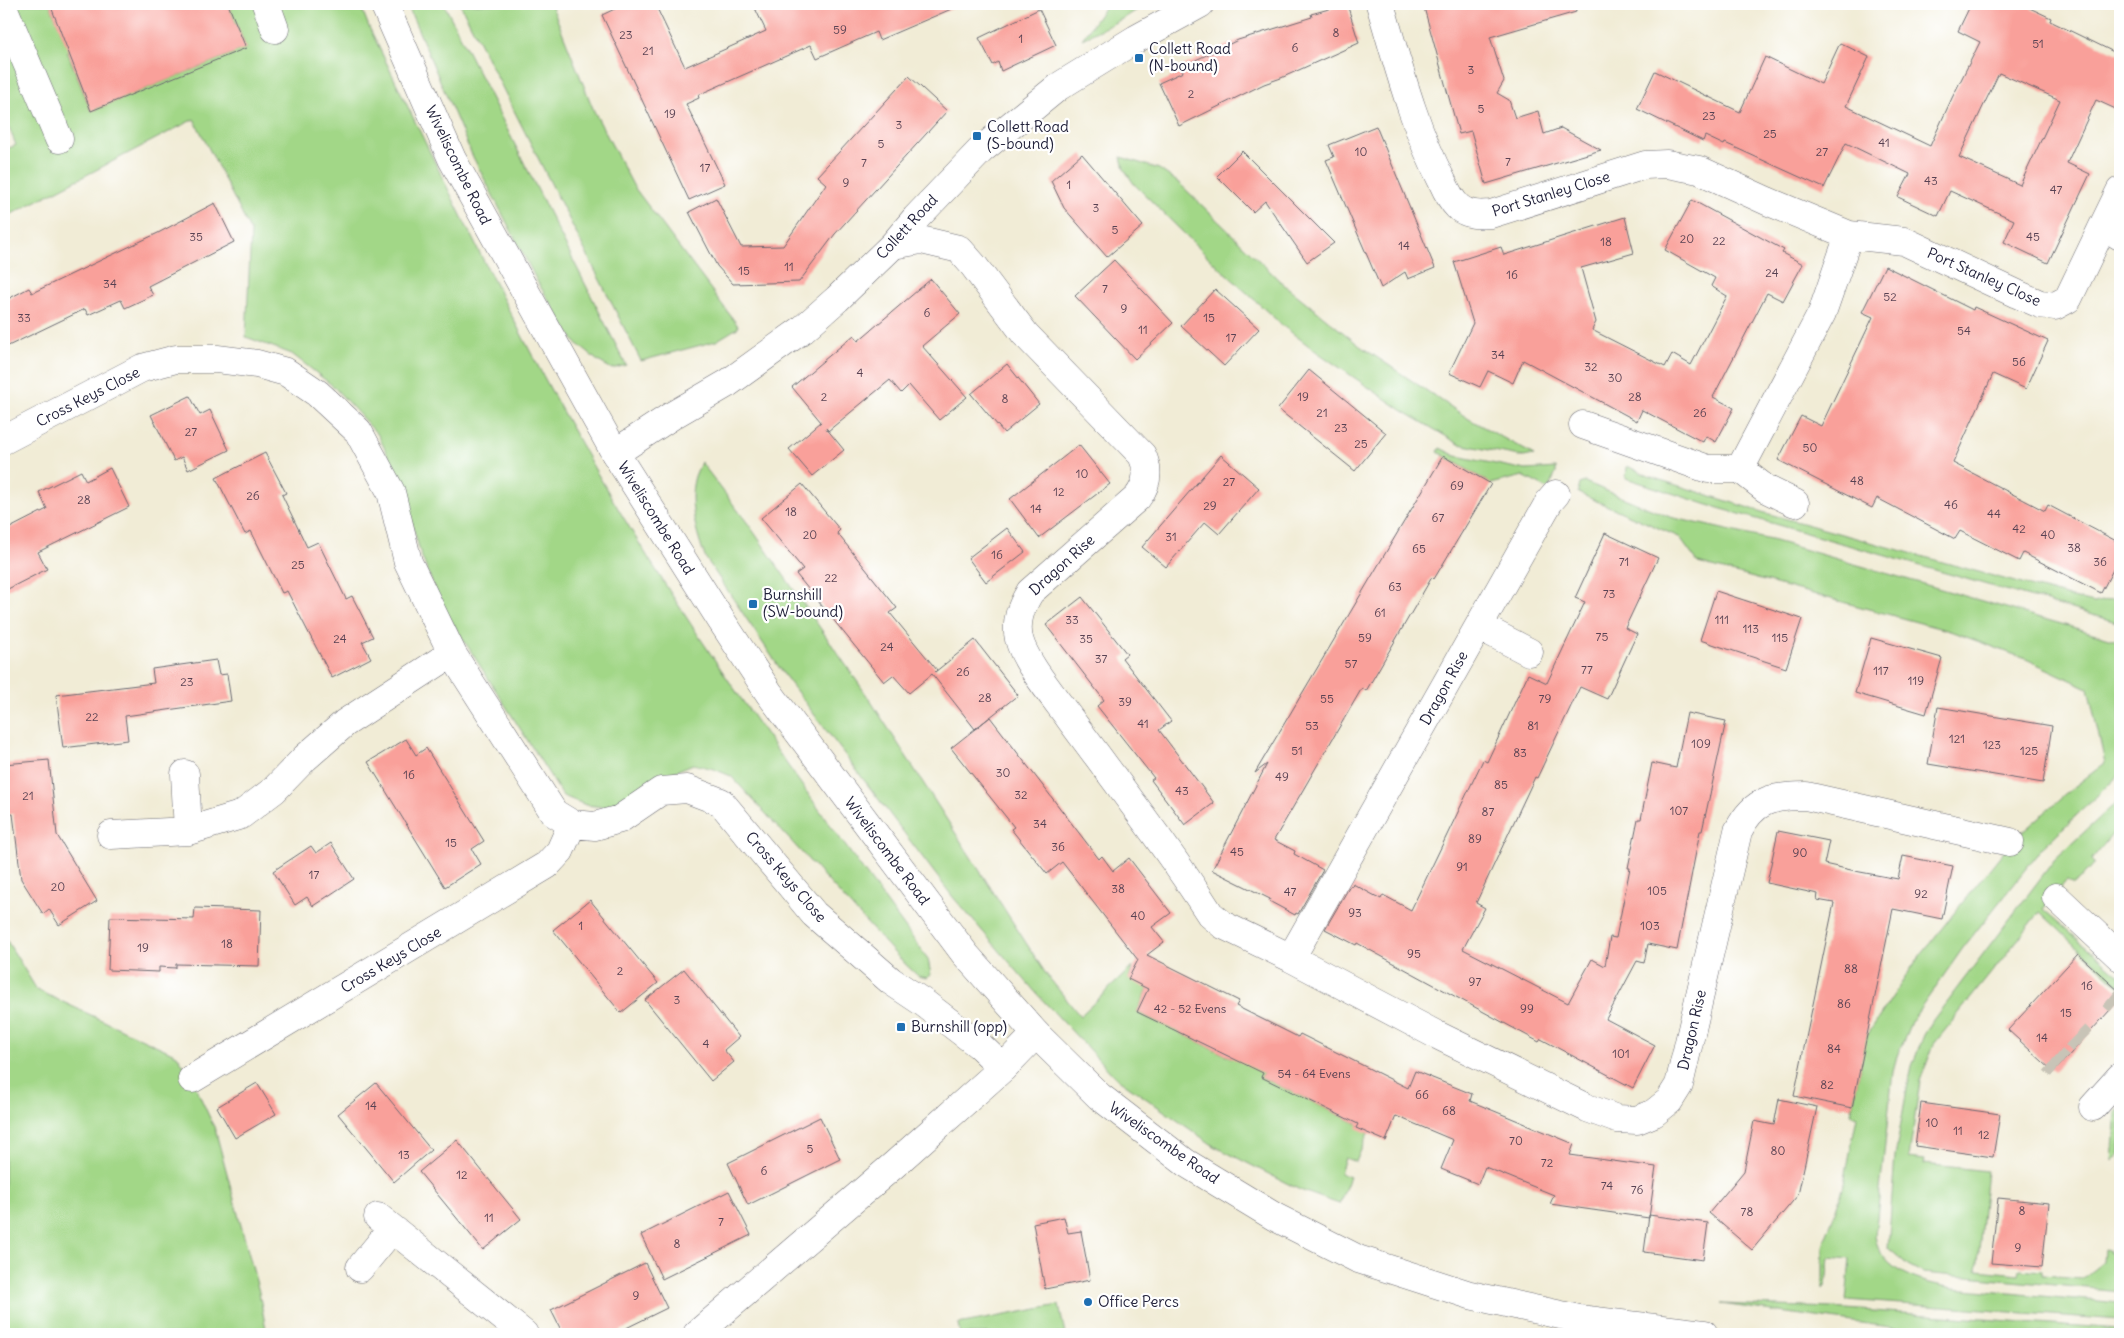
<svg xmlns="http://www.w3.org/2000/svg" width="2124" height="1338" font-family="Delius,sans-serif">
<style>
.green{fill:#a2d787;stroke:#627c61}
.building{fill:#f9a09a;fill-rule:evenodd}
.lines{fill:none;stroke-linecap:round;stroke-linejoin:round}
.minor-tunnel{stroke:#c8c4b7;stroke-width:28;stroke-dasharray:28 14;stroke-linecap:butt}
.minor-casing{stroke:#6a6971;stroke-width:29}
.major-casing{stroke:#6a6971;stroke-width:29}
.minor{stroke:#fff;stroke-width:28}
.major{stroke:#fff;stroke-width:28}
.poi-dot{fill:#1f6fb2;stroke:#fff;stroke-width:2}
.labels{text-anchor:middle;stroke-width:4.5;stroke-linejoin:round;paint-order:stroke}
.number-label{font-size:12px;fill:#584253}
.poi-label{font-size:15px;fill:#22223b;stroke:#fff;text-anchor:start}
.street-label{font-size:15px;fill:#22223b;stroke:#fff}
</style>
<rect width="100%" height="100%" fill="#fff"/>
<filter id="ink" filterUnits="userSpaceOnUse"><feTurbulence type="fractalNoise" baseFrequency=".02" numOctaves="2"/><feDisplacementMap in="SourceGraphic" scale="10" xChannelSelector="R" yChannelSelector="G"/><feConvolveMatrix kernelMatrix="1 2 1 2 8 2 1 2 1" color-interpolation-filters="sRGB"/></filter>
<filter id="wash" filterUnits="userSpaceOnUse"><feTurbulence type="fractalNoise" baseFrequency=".0096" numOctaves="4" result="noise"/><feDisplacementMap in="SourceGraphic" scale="20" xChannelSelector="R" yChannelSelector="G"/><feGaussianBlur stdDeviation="1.12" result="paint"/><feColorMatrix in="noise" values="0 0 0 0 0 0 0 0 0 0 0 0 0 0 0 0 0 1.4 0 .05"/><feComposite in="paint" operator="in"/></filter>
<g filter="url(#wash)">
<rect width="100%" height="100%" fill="#f1ecd6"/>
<!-- green -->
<path class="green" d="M4 4H50L67 46 171 4H184L67 51 91 111 246 48 228 4H360L369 27C441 174 511 323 593 466 692 638 811 799 928 959L931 975 927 978 918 976 900 959 731 776 714 769 693 764 657 779 614 805 603 807 586 805 563 796 442 606 421 555 400 480 378 435 333 386 292 354 246 337 251 232 194 119 4 218V150L16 145 4 115Z
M407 4H444L626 365 612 369 598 361 575 342 538 283 472 155Z
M460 4H551L594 111 634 187 739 327 716 341 641 361Z
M1107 4H1146L1126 17 1082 39Z
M1121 157 1159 169 1179 183 1281 282 1360 346 1469 419 1534 455 1524 457 1459 444 1403 411 1317 352 1283 326 1210 259 1134 184 1124 169Z
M1440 448 1456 456 1526 470 1556 468V473L1548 489 1523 476 1491 484 1438 452Z
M701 462 749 525 870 700 1046 974 1080 1016 1132 967 1129 979 1155 974 1137 1012 1232 1058 1253 1015 1284 1030 1261 1077 1356 1123 1368 1133 1356 1162 1345 1158 1340 1173 1350 1177 1339 1204 1300 1190 1214 1146 1114 1076 1037 994 952 896 785 676 705 557C697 534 688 505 694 480 695 474 699 468 701 462Z
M1627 466 1651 477 1762 512 2069 597 2094 603 2120 597V623L1708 505 1626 478Z
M1585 482 1670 517 1775 541 2120 641V774L2042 848 1963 948 1911 1022 1897 1056 1893 1071 1875 1236C1881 1273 1921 1282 1953 1288L2120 1303V1320L1846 1300 1850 1259 1829 1257 1826 1285 1823 1289V1246L1843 1189 1857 1116 1851 1114 1866 1037 1918 958 2011 842 2074 787 2105 763 2088 688 2026 659 1950 631 1698 563 1679 537 1578 493 1580 484Z
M2120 799V825L2091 860 2094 863 2074 885 2067 880 2043 909 2120 976V987L2040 912 1934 1044 1920 1081 1909 1158 1925 1160 1924 1164 1987 1171 1977 1270 2019 1274 2020 1269 2042 1271V1275L2083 1278 2103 1262 2104 1249 2109 1250V1253L2120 1254V1291L1923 1273 1908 1265 1888 1248 1895 1156 1907 1089 1912 1066 1924 1035 1933 1020 2055 859Z
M4 936 37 990 177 1055 192 1079 215 1129 259 1292 267 1334H4Z
M2120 1108V1154L2112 1161 2116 1112Z
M1721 1304 1832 1308 2120 1329V1334H1941Z
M1059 1305 1065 1334H960L958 1324Z"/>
<g id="blocks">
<!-- building -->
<path class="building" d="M50 4H228L246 48 91 111Z
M625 4H655L685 67 766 31 753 4H963L879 40 876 32 817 58 811 45 698 95 699 98 686 104 725 184 689 200 602 15Z
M1347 4 1359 43 1281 78 1264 84 1179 126 1159 83 1183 72 1181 67 1238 40 1312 17 1311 14Z
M1423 4H1575L1576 12 1490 37 1504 81 1497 93 1509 100 1515 118 1538 111 1544 134 1561 128 1601 150 1486 184 1471 131 1459 134Z
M1971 4H2021L2051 18 2050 21 2120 55V111L2096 100 2067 163 2090 174 2048 263 2004 242 2014 220 1950 191 1938 216 1898 197 1910 174 1846 143 1824 188 1725 143 1724 145 1705 136 1703 141 1637 109 1655 71 1740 112 1765 57 1821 84 1840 43 1869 57 1846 106 1930 146 1952 98 1980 42 1958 31ZM1999 73 2060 100 2020 185 1959 157Z
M1039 9 1056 45 1001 71 998 62 993 65 979 38Z
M909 76 947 111 835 234 799 282 733 284 717 266 689 212 716 198 741 247 783 246 826 184 817 176Z
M1376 126 1435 268 1408 279 1405 272 1381 288 1326 160 1334 157 1329 145Z
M1242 151 1334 243 1307 262 1265 201 1253 212 1217 176Z
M1082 154 1143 226 1107 257 1064 208 1051 181Z
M1692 200 1784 250 1782 253 1803 264 1783 301 1767 293 1713 397 1734 408 1716 442 1706 436 1703 442 1642 410 1637 421 1523 360 1513 383 1488 371 1480 387 1449 373 1473 323 1454 262 1501 247 1504 255 1625 217 1634 253 1581 268 1596 322 1592 330 1665 367 1672 354 1691 365 1727 296 1711 286 1715 278 1665 250Z
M215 203 234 242 148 286 153 295 125 308 121 300 88 315 85 309 4 348V301L29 288 32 293 158 233Z
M1114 260 1173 323 1135 359 1075 296Z
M1885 266 1973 310 1974 307 2048 341 2026 389 1993 374 1953 463 2045 511 2048 505 2120 543V556L2101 593 2023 553 2019 561 1960 531 1955 539 1877 498 1872 508 1778 460 1801 416 1821 426 1873 317 1862 312Z
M931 279 960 314 922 346 967 397 939 420 909 385 901 393 890 380 828 431 826 428 844 450 812 476 789 449 821 422 792 387 854 335 858 341Z
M1215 289 1259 329 1224 366 1181 326Z
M1007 364 1039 404 1004 433 971 394Z
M1309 370 1386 433 1355 471 1278 409Z
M190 396 200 415 210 410 229 450 188 470 182 457 174 461 151 415Z
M1079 445 1110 484 1039 538 1010 499Z
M265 453 286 493 282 495 307 547 318 542 346 599 352 596 373 637 362 642 371 658 332 678 287 591 282 593 251 531 245 534 216 478Z
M1221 455 1259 488 1219 534 1205 522 1166 567 1142 547Z
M1443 456 1491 484 1434 579 1432 577 1366 691 1362 688 1274 840 1295 851 1294 854 1323 870 1298 914 1296 913 1295 915 1269 901 1270 899 1212 870 1267 764 1255 773Z
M110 468 129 507 38 552 47 569 4 591V531L47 509 39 492 81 471 86 481Z
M802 484 840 530 837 533 897 608 890 613 937 670 935 672 975 640 1018 695 975 729 932 674 909 693 893 675 884 682 796 574 803 569 761 518Z
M1007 528 1025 552 986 582 968 558Z
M1605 533 1658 558 1625 628 1637 634 1607 699 1580 687 1537 778 1535 777 1476 903 1485 908 1463 949 1568 1003 1592 959 1605 966 1610 937 1616 938 1630 868H1628L1638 819H1641L1652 763 1676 768 1687 713 1726 721 1702 831H1700L1677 950 1648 944 1644 963 1637 961 1606 1019 1655 1045 1633 1088 1541 1039 1539 1042 1357 943 1356 945 1325 929 1350 886 1352 887 1353 884 1381 899 1383 895 1411 910 1483 760 1487 762 1528 674 1547 683 1585 602 1575 598Z
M1716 591 1802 619 1786 668 1700 640Z
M1082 597 1127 654 1122 658 1171 721 1159 730 1214 803 1185 825 1151 780 1154 778 1097 706 1104 700 1046 625Z
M1871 638 1942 658 1926 714 1855 693Z
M216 660 219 675 227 674 231 701 125 716 128 740 63 748 56 695 154 683 152 669Z
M1938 707 2052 726 2043 783 1928 764Z
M990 717 1099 859 1102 856 1113 871 1129 858 1171 913 1152 927 1164 942 1147 955 1239 1001 1236 1006 1298 1037 1300 1034 1408 1088 1415 1071 1472 1094 1470 1101 1574 1144 1570 1155 1656 1167 1649 1218 1550 1204 1554 1195 1485 1167 1478 1184 1441 1169 1453 1140 1396 1116 1386 1141 1356 1128 1358 1124 1261 1077 1263 1073 1137 1012 1148 989 1128 979 1138 960 1062 862 1047 874 1011 829 1014 827 951 748Z
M406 739 416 755 426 748 484 841 472 849 481 864 445 887 368 762Z
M49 760 57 835 97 901 59 925 49 909 43 914 21 879 13 814 4 815V764Z
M1778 831 1829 841 1824 864 1860 872 1898 879 1903 856 1953 866 1942 919 1893 909 1852 1108 1794 1096 1834 903 1817 900 1818 894 1767 883Z
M331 843 354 879 313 906 307 897 295 905 273 871 311 846 316 853Z
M590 900 658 983 621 1013 553 930Z
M195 908 261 910 259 966 176 964V968L159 967V972L108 970 110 917 194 919Z
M2078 954 2120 992V999L2054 1072 2008 1030Z
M684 969 739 1037 724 1050 734 1062 711 1081 645 1000Z
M257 1083 276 1114 235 1138 217 1107Z
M376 1083 431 1150 394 1182 338 1114Z
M1779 1099 1817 1107 1798 1195 1752 1250 1709 1213 1744 1171 1754 1121 1774 1125Z
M1921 1103 2000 1114 1993 1157 1915 1146Z
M820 1117 840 1159 748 1205 728 1163Z
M457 1140 521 1219 483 1250 419 1172Z
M729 1191 751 1235 662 1279 641 1235Z
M1998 1198 2049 1203 2042 1267 1991 1263Z
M1649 1215 1708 1223 1703 1260 1644 1252Z
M1064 1217 1068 1233 1081 1231 1090 1280 1045 1289 1033 1223Z
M645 1263 667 1308 614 1334H563L551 1310Z"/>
</g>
</g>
<g filter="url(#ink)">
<use href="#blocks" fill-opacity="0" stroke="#6a6971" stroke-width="1"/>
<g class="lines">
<!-- minor-tunnel -->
<path class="minor-tunnel" d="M2112 995 2119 1001
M2075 1035 2082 1042
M2053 1060 2060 1066"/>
<!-- minor casing -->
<g class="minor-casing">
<path id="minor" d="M266 4 275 29
M1380 4C1398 64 1413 125 1442 181 1446 190 1451 200 1458 207 1468 215 1478 215 1491 214L1645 165 1667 164 1699 170 1767 201 1849 235 1822 313 1740 469H1708L1583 425
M4 9 59 139
M2103 226 2120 191
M1849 235 1904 241 2017 294 2040 304 2055 306 2068 299 2103 226 2120 236
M893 245 921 240 959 249 974 266 1025 334 1142 455C1149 470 1148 484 1137 498L1030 592C1021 607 1015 621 1019 639 1025 663 1055 698 1070 719 1117 783 1167 847 1210 914L1223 925 1291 958 1435 1034 1587 1108 1617 1119 1637 1120 1654 1113 1669 1101 1679 1085 1738 831C1754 799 1773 796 1806 796L2010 842
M4 440 142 368 176 359H217L257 364 286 372 317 393 358 431 391 492 408 562 453 655 554 813 572 824 595 826 620 819 661 791 687 789 721 802 814 914 891 981 924 1003 979 1045 1003 1068
M615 453 673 415 728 383 803 329 837 299 893 245 916 218 981 150 1058 87 1136 39 1200 4
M1740 469 1766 489 1795 503
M1479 626 1529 652
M185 774 188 831
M111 835 188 831 241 815 274 790 305 758 345 723 440 661 453 655
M2056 897 2120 957
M1291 958 1549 502 1556 494
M192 1079 547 865 560 851 572 824
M2093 1107 2120 1077
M378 1217 524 1334
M360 1268 392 1229
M697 1334 895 1164 1003 1068 1036 1034"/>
</g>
<!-- major casing -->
<g class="major-casing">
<path id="major" d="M384 4 452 159 615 453 721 620 769 693 965 954 1036 1034 1099 1096 1186 1163 1275 1217 1358 1259 1470 1295 1579 1319 1704 1334"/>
</g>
<!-- minor -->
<use href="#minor" class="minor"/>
<!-- major -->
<use href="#major" class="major"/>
</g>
</g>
<!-- markers -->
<g class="poi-dot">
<rect x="1134" y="53" width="10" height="10" rx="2.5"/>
<rect x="972" y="131" width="10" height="10" rx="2.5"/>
<rect x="748" y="599" width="10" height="10" rx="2.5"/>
<rect x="896" y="1022" width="10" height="10" rx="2.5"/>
<circle cx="1088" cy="1302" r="5"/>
</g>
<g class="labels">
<!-- number labels -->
<g class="number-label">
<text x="840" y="34">59</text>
<text x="1336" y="37">8</text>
<text x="626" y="39">23</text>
<text x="1021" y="43">1</text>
<text x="2038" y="48">51</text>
<text x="1295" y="52">6</text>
<text x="648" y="55">21</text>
<text x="1471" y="74">3</text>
<text x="1191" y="98">2</text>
<text x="1481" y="113">5</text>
<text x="670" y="118">19</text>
<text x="1709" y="120">23</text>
<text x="899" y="129">3</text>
<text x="1770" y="138">25</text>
<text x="1884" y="147">41</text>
<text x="881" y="148">5</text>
<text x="1361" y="156">10</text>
<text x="1822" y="156">27</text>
<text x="1508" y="166">7</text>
<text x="864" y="167">7</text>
<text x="705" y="172">17</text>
<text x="1931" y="185">43</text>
<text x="846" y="187">9</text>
<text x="1069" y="189">1</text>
<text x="2056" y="194">47</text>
<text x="1096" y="212">3</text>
<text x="1115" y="234">5</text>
<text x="196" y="241">35</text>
<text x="2033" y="241">45</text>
<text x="1687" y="243">20</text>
<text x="1719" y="245">22</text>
<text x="1606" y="246">18</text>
<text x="1404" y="250">14</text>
<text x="789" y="271">11</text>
<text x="744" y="275">15</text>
<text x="1772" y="277">24</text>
<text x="1512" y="279">16</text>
<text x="110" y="288">34</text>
<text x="1105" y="293">7</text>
<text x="1890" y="301">52</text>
<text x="1124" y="313">9</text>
<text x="927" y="317">6</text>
<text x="24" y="322">33</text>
<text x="1209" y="322">15</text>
<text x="1143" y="334">11</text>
<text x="1964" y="335">54</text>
<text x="1231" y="342">17</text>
<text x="1498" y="359">34</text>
<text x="2019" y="366">56</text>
<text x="1591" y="371">32</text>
<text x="860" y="377">4</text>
<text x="1615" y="382">30</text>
<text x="824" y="401">2</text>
<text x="1303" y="401">19</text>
<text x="1635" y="401">28</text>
<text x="1005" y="403">8</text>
<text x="1322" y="417">21</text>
<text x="1700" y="417">26</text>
<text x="1341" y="432">23</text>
<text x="191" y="436">27</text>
<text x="1361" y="448">25</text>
<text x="1810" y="452">50</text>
<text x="1082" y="478">10</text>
<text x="1857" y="485">48</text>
<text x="1229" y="486">27</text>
<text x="1457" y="490">69</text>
<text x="1059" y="496">12</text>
<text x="253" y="500">26</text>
<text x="84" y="504">28</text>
<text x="1951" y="509">46</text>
<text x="1210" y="510">29</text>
<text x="1036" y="513">14</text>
<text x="791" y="516">18</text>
<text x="1994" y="518">44</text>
<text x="1438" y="522">67</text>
<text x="2019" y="533">42</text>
<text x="810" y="539">20</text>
<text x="2048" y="539">40</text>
<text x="1171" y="541">31</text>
<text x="2074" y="552">38</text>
<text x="1419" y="553">65</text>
<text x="997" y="559">16</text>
<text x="1624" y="566">71</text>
<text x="2100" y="566">36</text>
<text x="298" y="569">25</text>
<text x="831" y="582">22</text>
<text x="1395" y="591">63</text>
<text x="1609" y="598">73</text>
<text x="1380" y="617">61</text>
<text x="1072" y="624">33</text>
<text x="1722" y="624">111</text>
<text x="1751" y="633">113</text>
<text x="1602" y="641">75</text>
<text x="1365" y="642">59</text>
<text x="1780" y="642">115</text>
<text x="340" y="643">24</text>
<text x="1086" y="643">35</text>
<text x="887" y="651">24</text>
<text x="1101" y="663">37</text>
<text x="1351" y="668">57</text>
<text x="1587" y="674">77</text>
<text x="1881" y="675">117</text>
<text x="963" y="676">26</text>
<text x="1916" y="685">119</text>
<text x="187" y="686">23</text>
<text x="985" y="702">28</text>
<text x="1327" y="703">55</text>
<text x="1545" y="703">79</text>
<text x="1125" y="706">39</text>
<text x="92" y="721">22</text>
<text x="1143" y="728">41</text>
<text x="1312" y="730">53</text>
<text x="1533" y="730">81</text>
<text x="1957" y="743">121</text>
<text x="1701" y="748">109</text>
<text x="1992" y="749">123</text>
<text x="1297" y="755">51</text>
<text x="2029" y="755">125</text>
<text x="1520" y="757">83</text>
<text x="1003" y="777">30</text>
<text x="409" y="779">16</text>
<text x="1282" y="781">49</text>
<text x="1501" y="789">85</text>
<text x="1182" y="795">43</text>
<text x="1021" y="799">32</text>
<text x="28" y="800">21</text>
<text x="1679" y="815">107</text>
<text x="1488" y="816">87</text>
<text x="1040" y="828">34</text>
<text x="1475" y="843">89</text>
<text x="451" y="847">15</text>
<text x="1058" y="851">36</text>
<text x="1237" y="856">45</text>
<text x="1800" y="857">90</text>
<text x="1462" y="871">91</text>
<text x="314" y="879">17</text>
<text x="58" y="891">20</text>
<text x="1118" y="893">38</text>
<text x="1657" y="895">105</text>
<text x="1290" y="896">47</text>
<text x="1921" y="898">92</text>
<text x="1355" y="917">93</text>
<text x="1138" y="920">40</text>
<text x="581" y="930">1</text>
<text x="1650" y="930">103</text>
<text x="227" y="948">18</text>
<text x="143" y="952">19</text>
<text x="1414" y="958">95</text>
<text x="1851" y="973">88</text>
<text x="620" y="975">2</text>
<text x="1475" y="986">97</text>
<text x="2087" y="990">16</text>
<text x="677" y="1004">3</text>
<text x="1844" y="1008">86</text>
<text x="1190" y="1013">42 - 52 Evens</text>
<text x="1527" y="1013">99</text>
<text x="2066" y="1017">15</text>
<text x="2042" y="1042">14</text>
<text x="706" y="1048">4</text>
<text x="1834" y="1053">84</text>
<text x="1621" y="1058">101</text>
<text x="1314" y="1078">54 - 64 Evens</text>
<text x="1827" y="1089">82</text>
<text x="1422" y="1099">66</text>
<text x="371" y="1110">14</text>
<text x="1449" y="1115">68</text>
<text x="1932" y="1127">10</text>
<text x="1958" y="1135">11</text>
<text x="1984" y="1139">12</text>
<text x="1516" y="1145">70</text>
<text x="810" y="1153">5</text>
<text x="1778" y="1155">80</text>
<text x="404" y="1159">13</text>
<text x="1547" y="1167">72</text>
<text x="764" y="1175">6</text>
<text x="462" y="1179">12</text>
<text x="1607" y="1190">74</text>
<text x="1637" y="1194">76</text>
<text x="2022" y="1215">8</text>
<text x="1747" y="1216">78</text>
<text x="489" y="1222">11</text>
<text x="721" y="1226">7</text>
<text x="677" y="1248">8</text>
<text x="2018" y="1252">9</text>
<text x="636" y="1300">9</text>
</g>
<!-- poi labels -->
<g class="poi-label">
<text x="1149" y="54">Collett Road<tspan x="1149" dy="17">(N-bound)</tspan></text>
<text x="987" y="132">Collett Road<tspan x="987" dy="17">(S-bound)</tspan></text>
<text x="763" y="600">Burnshill<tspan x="763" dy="17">(SW-bound)</tspan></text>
<text x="911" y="1032">Burnshill (opp)</text>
<text x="1098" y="1307">Office Percs</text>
</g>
<!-- street labels -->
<g class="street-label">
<text transform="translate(458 165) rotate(64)" y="5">Wiveliscombe Road</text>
<text transform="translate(1551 194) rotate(-17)" y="5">Port Stanley Close</text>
<text transform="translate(907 227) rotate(-47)" y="5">Collett Road</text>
<text transform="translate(1984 277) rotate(24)" y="5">Port Stanley Close</text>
<text transform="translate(88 397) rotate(-27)" y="5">Cross Keys Close</text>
<text transform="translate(656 518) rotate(58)" y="5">Wiveliscombe Road</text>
<text transform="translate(1062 565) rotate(-42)" y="5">Dragon Rise</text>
<text transform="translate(1444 688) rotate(-61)" y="5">Dragon Rise</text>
<text transform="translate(887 851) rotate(53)" y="5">Wiveliscombe Road</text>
<text transform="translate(786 877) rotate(49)" y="5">Cross Keys Close</text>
<text transform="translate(391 960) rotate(-31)" y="5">Cross Keys Close</text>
<text transform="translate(1692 1030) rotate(-77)" y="5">Dragon Rise</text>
<text transform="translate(1164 1143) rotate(35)" y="5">Wiveliscombe Road</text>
</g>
</g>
<!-- margin -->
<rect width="2124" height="1338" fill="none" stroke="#fff" stroke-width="20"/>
</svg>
